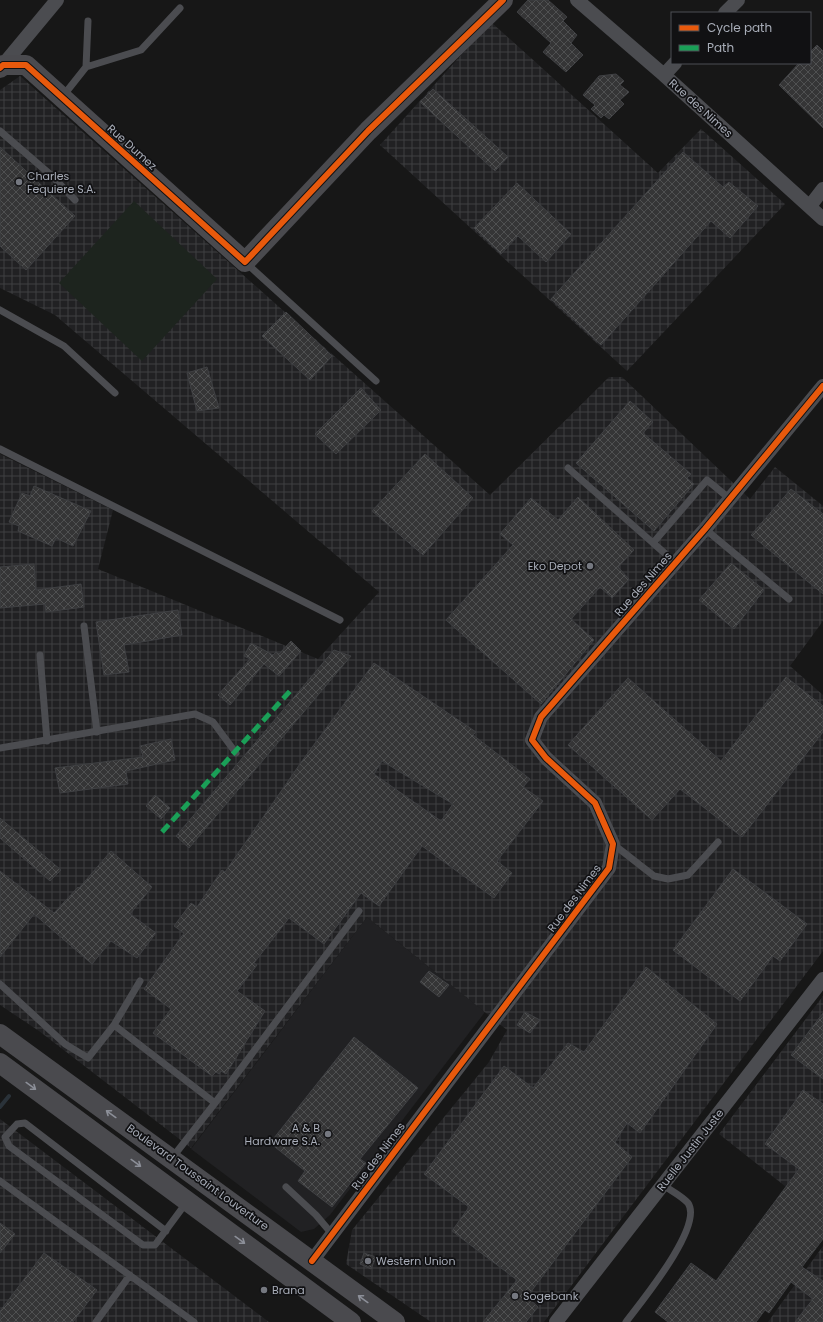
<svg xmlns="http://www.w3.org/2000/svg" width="823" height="1322" font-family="Poppins,sans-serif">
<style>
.built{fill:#212123}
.industrial{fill:url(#industrial-grid)}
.green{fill:#1d241e}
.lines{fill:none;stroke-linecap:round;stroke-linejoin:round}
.stream{stroke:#2a3239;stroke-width:4}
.building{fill:url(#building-cross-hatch);stroke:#3f4043;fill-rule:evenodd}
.lane{stroke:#4b4c50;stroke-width:7}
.street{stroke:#4b4c50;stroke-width:14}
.secondary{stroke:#4a4a4e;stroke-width:20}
.quiet{stroke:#1a9f57;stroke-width:5;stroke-dasharray:10 5;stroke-linecap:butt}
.cycleway-casing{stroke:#111113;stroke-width:8}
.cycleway{stroke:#e8590c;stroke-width:6}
.oneway{stroke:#8c8f98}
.poi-dot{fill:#757880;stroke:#111113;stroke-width:1.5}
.labels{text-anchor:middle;stroke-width:3.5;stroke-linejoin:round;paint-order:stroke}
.street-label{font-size:11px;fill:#a8adb8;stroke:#111113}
.poi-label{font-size:11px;fill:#a8adb8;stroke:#111113;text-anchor:start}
</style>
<defs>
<pattern id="industrial-grid" width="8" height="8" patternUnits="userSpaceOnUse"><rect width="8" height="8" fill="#212123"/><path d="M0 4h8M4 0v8" fill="none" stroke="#3e3f41"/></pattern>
<pattern id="building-cross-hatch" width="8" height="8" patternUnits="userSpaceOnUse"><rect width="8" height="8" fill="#353536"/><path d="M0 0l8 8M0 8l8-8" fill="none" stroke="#4f5051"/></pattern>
</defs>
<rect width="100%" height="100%" fill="#171717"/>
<!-- built -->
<path class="built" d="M367 917 485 1012 330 1215 314 1229 301 1232 191 1149Z"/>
<!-- industrial -->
<path class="industrial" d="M491 22 658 173 701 129 785 204 627 371 380 145Z
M20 76 490 495 609 377H622L750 499 775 467 823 506V621L790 666 823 695V951L544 1322H431L346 1264 352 1230 489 1062 507 1030 367 917 191 1148 39 1031 0 1005V454L113 510 98 569 318 659 379 592 55 315 0 288V90Z
M823 996V1216L719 1134Z
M0 1119 269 1322H0Z
M823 1246V1322H768L783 1301Z"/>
<!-- green -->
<path class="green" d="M134 201 217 279 142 361 59 283Z"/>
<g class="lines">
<!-- stream -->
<path class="stream" d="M0 1107 9 1096"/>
</g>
<!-- building -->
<path class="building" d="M528 0H548L567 17 563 21 577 35 571 43 583 55 566 72 543 52 551 43 517 12Z
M817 45 823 51V128L779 85 799 63H810V52Z
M616 74 624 81 620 85 629 92 620 100 624 104 609 119 604 115 601 118 591 109 595 105 583 95 599 76Z
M433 89 508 157 495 171 420 102Z
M0 147 75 216 26 270 0 246Z
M683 152 723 187 729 182 758 206 730 238 711 221 601 345 551 299Z
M517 183 571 234 546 262 518 236 501 254 474 228Z
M286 312 332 356 310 380 262 336Z
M207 367 219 408 197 411 187 373Z
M361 388 381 410 336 454 315 434Z
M630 401 653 422 643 433 691 474 687 478 694 484 654 531 576 463Z
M425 454 473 498 423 555 372 511Z
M34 486 91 511 73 546 56 538 52 546 18 531 19 526 9 522 22 493 30 496Z
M791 489 823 514V594L751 535Z
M578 497 634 550 618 567 629 579 612 598 600 587 571 619 594 640 541 704 446 620 513 545 500 534 531 498 558 520Z
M731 563 764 590 734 629 699 600Z
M34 564 36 590 81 584 84 607 46 612 45 604 0 608V567Z
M178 610 182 635 124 645 129 672 104 675 96 622Z
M291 641 301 651 279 676 264 664 230 705 218 695 250 659 244 656 251 643 273 655 276 652 279 654Z
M334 650 351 656 189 848 176 836Z
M374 663 476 732 473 735 530 779 523 787 543 801 497 861 512 873 494 898 422 846 379 906 361 893 324 944 289 918 254 963 257 965 237 991 265 1011 226 1074 221 1071 219 1074 216 1072 212 1076 153 1033 171 1009 144 989 184 933 174 926 191 903 197 907 222 870 225 872 302 761ZM382 761 453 804 441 821 374 774Z
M786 677 823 706V732L742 837 680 789 652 820 568 745 628 678 721 761Z
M171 739 175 760 126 771 128 784 60 793 55 768 143 757 140 746Z
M155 795 170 808 161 819 146 806Z
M0 818 61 870 50 881 0 838Z
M111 851 152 887 130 914 156 933 137 958 111 941 92 964 34 914 0 957V871L54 913 78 887 79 888Z
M733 869 807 924 780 961 773 956 740 1001 673 950Z
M646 967 717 1024 640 1133 627 1123 615 1142 632 1157 527 1297 538 1307 526 1322H483L517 1280 452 1231 469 1207 424 1174 504 1066 533 1088 568 1043 584 1052Z
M429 971 449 985 439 997 420 982Z
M525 1012 540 1020 530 1033 517 1025Z
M823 1013V1079L791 1055Z
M354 1037 418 1088 360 1159 366 1163 332 1207 298 1181 305 1171 270 1143Z
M803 1090 823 1104V1239L802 1267 823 1281V1322H795L813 1299 791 1282 769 1313 765 1310 756 1322H668L655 1312 691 1263 716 1281 799 1169 765 1144Z
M0 1223 15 1234 0 1253Z
M44 1253 97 1290 73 1322H0V1311Z
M364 1253 376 1257 371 1269 360 1264Z"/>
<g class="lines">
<!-- lane -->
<path class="lane" d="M86 67 88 21
M63 96 86 67 141 50 180 8
M0 131 52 176 75 200
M245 262 376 381
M0 310 64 346 115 393
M0 449 340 620
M568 468 653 543 707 480 730 499
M705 529 789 599
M653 543 676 563
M84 626 97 732
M40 655 47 741
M0 748 195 714 213 722 236 753
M613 844 654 876 668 879 688 875 718 842
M0 984 65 1044 88 1058 114 1025 140 981
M114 1025 215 1103
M172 1158 215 1103 359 911
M0 1181 194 1322
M286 1187 316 1215 332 1234
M166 1231 25 1123 17 1124 5 1137 9 1146 143 1245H155L186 1203
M96 1322 130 1275
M626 1322C641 1302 704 1226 688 1203 682 1196 670 1190 663 1185"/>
<!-- street -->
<path class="street" d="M577 0 664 75 823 219
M725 13 738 0
M3 65 57 0
M664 75 675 63
M810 206 823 189
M312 1261 609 868 613 844 595 803 546 758 532 740 541 717 705 529 823 386
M556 1322 823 979"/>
<!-- secondary -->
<path class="secondary" d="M0 68 3 65H26L245 262 368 131 503 0
M0 1034 395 1322
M0 1063 351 1322"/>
<!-- quiet -->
<path class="quiet" d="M162 832 291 690"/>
<!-- cycleway casing -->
<g class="cycleway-casing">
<path id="cycleway" d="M0 68 3 65H26L245 262 368 131 503 0
M312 1261 609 868 613 844 595 803 546 758 532 740 541 717 705 529 823 386"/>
</g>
<!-- cycleway -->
<use href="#cycleway" class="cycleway"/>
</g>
<!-- one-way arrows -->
<defs><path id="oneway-shaft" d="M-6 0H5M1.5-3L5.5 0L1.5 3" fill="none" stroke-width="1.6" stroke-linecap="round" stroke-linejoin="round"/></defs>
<g class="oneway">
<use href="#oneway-shaft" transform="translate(31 1086) rotate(36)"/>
<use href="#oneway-shaft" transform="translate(111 1114) rotate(-144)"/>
<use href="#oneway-shaft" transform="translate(136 1163) rotate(36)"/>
<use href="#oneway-shaft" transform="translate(240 1240) rotate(36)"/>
<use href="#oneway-shaft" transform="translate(363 1299) rotate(-144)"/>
</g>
<!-- markers -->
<g class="poi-dot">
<circle cx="19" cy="182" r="4"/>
<circle cx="590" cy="566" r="4"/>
<circle cx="328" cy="1134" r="4"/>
<circle cx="368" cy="1261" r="4"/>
<circle cx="264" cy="1290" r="4"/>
<circle cx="515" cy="1296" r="4"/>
</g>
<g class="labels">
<!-- street labels -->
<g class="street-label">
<text transform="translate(701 108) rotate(42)" y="4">Rue des Nimes</text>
<text transform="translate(132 147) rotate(42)" y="4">Rue Dumez</text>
<text transform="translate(643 584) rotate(-49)" y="4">Rue des Nimes</text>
<text transform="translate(574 898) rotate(-53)" y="4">Rue des Nimes</text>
<text transform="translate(690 1150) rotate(-52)" y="4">Ruelle Justin Juste</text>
<text transform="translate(378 1156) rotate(-53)" y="4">Rue des Nimes</text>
<text transform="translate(198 1177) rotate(36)" y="4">Boulevard Toussaint Louverture</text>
</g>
<!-- poi labels -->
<g class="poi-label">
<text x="27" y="180">Charles<tspan x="27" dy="13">Fequiere S.A.</tspan></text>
<text x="582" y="570" text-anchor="end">Eko Depot</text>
<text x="320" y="1132" text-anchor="end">A &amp; B<tspan x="320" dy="13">Hardware S.A.</tspan></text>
<text x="376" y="1265">Western Union</text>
<text x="272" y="1294">Brana</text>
<text x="523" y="1300">Sogebank</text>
</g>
</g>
<!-- legend -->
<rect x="671" y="12" width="140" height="52" fill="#111113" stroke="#4d4f55"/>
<rect x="679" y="25" width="20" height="6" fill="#e8590c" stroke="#4d4f55"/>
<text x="707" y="32" font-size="12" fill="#a8adb8">Cycle path</text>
<rect x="679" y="45" width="20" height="6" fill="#1a9f57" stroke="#4d4f55"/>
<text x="707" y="52" font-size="12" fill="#a8adb8">Path</text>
</svg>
